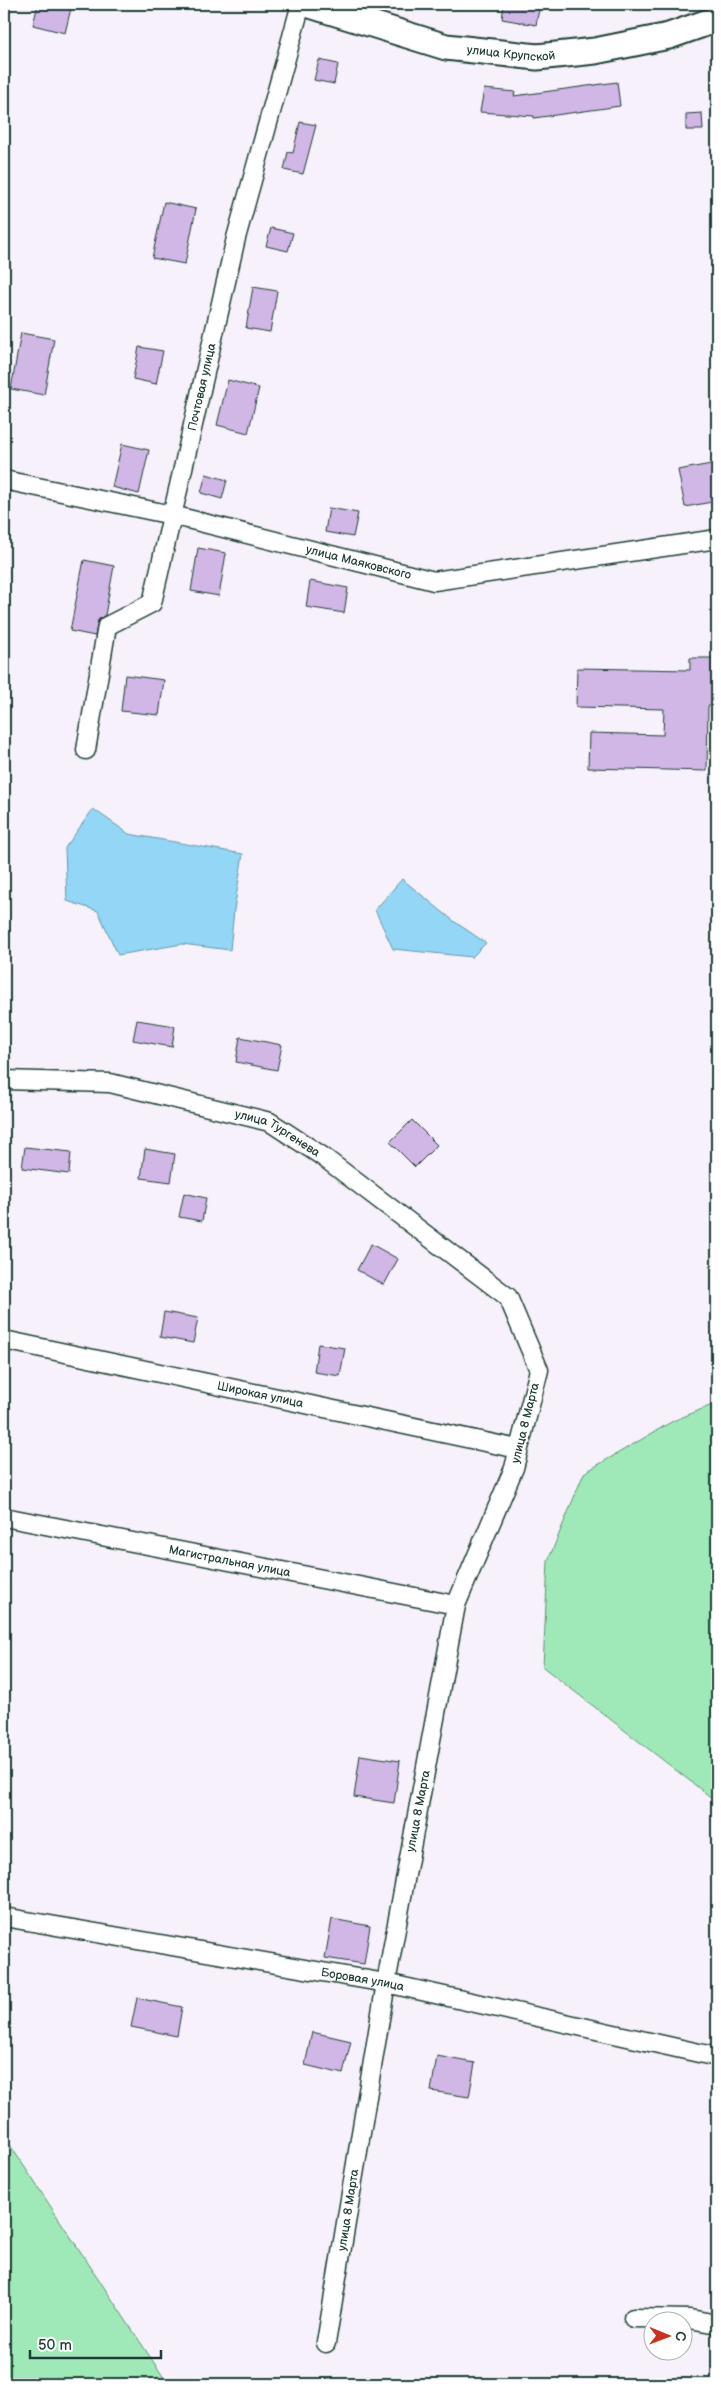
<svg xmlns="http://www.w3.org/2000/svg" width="721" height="2388" font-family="'Balsamiq Sans',sans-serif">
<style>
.green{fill:#9fe9b8;stroke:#5f9376}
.water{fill:#93d6f5;stroke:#6599a8}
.building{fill:#d0b7e6;stroke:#1f3d34}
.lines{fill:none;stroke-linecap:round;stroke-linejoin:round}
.street-casing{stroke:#1f3d34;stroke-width:21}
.secondary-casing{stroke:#1f3d34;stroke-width:29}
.street{stroke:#fff;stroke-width:18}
.secondary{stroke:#fff;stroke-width:25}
.labels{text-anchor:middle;stroke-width:4;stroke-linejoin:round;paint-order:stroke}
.street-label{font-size:12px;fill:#1f3d34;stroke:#fff}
</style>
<rect width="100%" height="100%" fill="#f6f1fa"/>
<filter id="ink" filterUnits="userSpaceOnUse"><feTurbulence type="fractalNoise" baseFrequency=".02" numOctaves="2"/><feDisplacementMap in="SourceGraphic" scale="10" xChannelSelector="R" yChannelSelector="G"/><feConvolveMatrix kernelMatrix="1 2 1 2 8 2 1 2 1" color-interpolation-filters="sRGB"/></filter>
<g filter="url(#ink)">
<!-- green -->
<path class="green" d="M717 1403V1802L543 1667 548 1561 584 1473 673 1421Z
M4 2136 168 2384H4Z"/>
<!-- water -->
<path class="water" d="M93 809 129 834 243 854 234 910 230 950 182 944 118 955 98 911 67 901 65 848Z
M402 879 455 922 486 943 472 957 393 949 375 910Z"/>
<!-- building -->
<path class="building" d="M38 4H72L65 33 33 25Z
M504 4H540L536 25 502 19Z
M319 60 338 64 334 84 314 80Z
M617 82 620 106 534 118V116L480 112 484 89 515 92 514 96Z
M702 113 703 130H686V114Z
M300 122 316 125 303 174 284 170 288 152 293 153Z
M164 202 196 209 185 264 152 258Z
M271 228 293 233 288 251 266 246Z
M253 287 277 291 270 332 246 328Z
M21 333 54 339 44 395 11 389Z
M139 347 163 351 156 384 133 379Z
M228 380 259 388 248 433 217 425Z
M122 444 149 450 139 494 112 487Z
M717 463V501L685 507 678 470Z
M206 474 227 480 222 499 201 493Z
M329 508 358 513 353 537 325 532Z
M198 548 226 553 219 596 191 591Z
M84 560 114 566 105 615 98 620 95 636 70 631Z
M310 581 348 588 344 613 306 607Z
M690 658H717V706H708L707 771 588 768 589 733 663 735 664 709 576 707 577 668 690 670Z
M125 675 164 680 159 715 121 711Z
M137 1020 175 1026 172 1047 133 1040Z
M240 1037 282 1045 277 1070 236 1062Z
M412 1120 437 1145 415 1167 390 1142Z
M25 1147 71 1152 69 1174 22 1168Z
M145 1149 175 1154 171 1182 141 1178Z
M184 1193 206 1198 202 1221 179 1217Z
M371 1244 398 1259 384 1285 357 1270Z
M164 1312 198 1318 193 1343 160 1337Z
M318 1344 345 1348 340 1376 314 1372Z
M360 1755 400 1761 394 1803 354 1797Z
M332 1919 370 1926 364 1964 325 1958Z
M137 1998 182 2007 177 2036 131 2027Z
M312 2032 351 2041 343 2074 305 2065Z
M437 2056 475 2063 469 2097 431 2091Z"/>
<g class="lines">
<!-- street casing -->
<g class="street-casing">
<g id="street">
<path id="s1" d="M4 480 172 515 434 581 717 539"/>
<path id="s2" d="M86 750 107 626 152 603 236 238 301 4"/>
<path id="s3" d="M4 1080 110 1083 270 1122 322 1156 508 1297 539 1370 514 1468 456 1605 386 1983 326 2343"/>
<path id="s4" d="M4 1340 518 1449"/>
<path id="s5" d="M4 1517 456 1605"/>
<path id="s6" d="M4 1917 386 1983 717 2057"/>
<path d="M633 2318 690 2319 717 2324"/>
</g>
</g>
<!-- secondary casing -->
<g class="secondary-casing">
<g id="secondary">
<path id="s7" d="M307 4 446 47 537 57 595 51 669 36 717 19"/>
</g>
</g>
<!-- street -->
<use href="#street" class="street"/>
<!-- secondary -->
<use href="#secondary" class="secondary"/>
</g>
</g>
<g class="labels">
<!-- street labels -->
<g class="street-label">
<text dy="4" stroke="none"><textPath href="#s7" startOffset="211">улица Крупской</textPath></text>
<text dy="4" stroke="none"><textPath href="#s2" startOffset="398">Почтовая улица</textPath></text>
<text dy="4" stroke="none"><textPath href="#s1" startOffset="364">улица Маяковского</textPath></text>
<text dy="4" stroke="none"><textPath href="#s3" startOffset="282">улица Тургенева</textPath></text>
<text dy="4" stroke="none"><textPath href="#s4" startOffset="262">Широкая улица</textPath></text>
<text transform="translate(525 1423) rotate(-76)" y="4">улица 8 Марта</text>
<text dy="4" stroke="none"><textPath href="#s5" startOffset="230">Магистральная улица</textPath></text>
<text transform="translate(418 1811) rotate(-79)" y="4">улица 8 Марта</text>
<text dy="4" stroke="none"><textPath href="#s6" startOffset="364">Боровая улица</textPath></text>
<text transform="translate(348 2210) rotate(-81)" y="4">улица 8 Марта</text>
</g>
</g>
<!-- margin -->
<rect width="721" height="2388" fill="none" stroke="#fff" stroke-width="20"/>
<rect x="10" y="10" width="701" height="2368" fill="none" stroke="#1f3d34" stroke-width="2" filter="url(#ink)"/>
<!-- north arrow -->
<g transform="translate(668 2336) rotate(91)"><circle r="24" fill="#ffffff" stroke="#a5b1ae"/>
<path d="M0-4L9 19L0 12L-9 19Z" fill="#c8321e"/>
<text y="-8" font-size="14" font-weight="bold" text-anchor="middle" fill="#1f3d34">С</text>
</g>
<!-- scale -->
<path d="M30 2350v8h131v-8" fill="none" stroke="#1f3d34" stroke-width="2.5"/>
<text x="38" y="2350" font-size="15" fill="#1f3d34" stroke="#ffffff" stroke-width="4" paint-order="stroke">50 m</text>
</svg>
